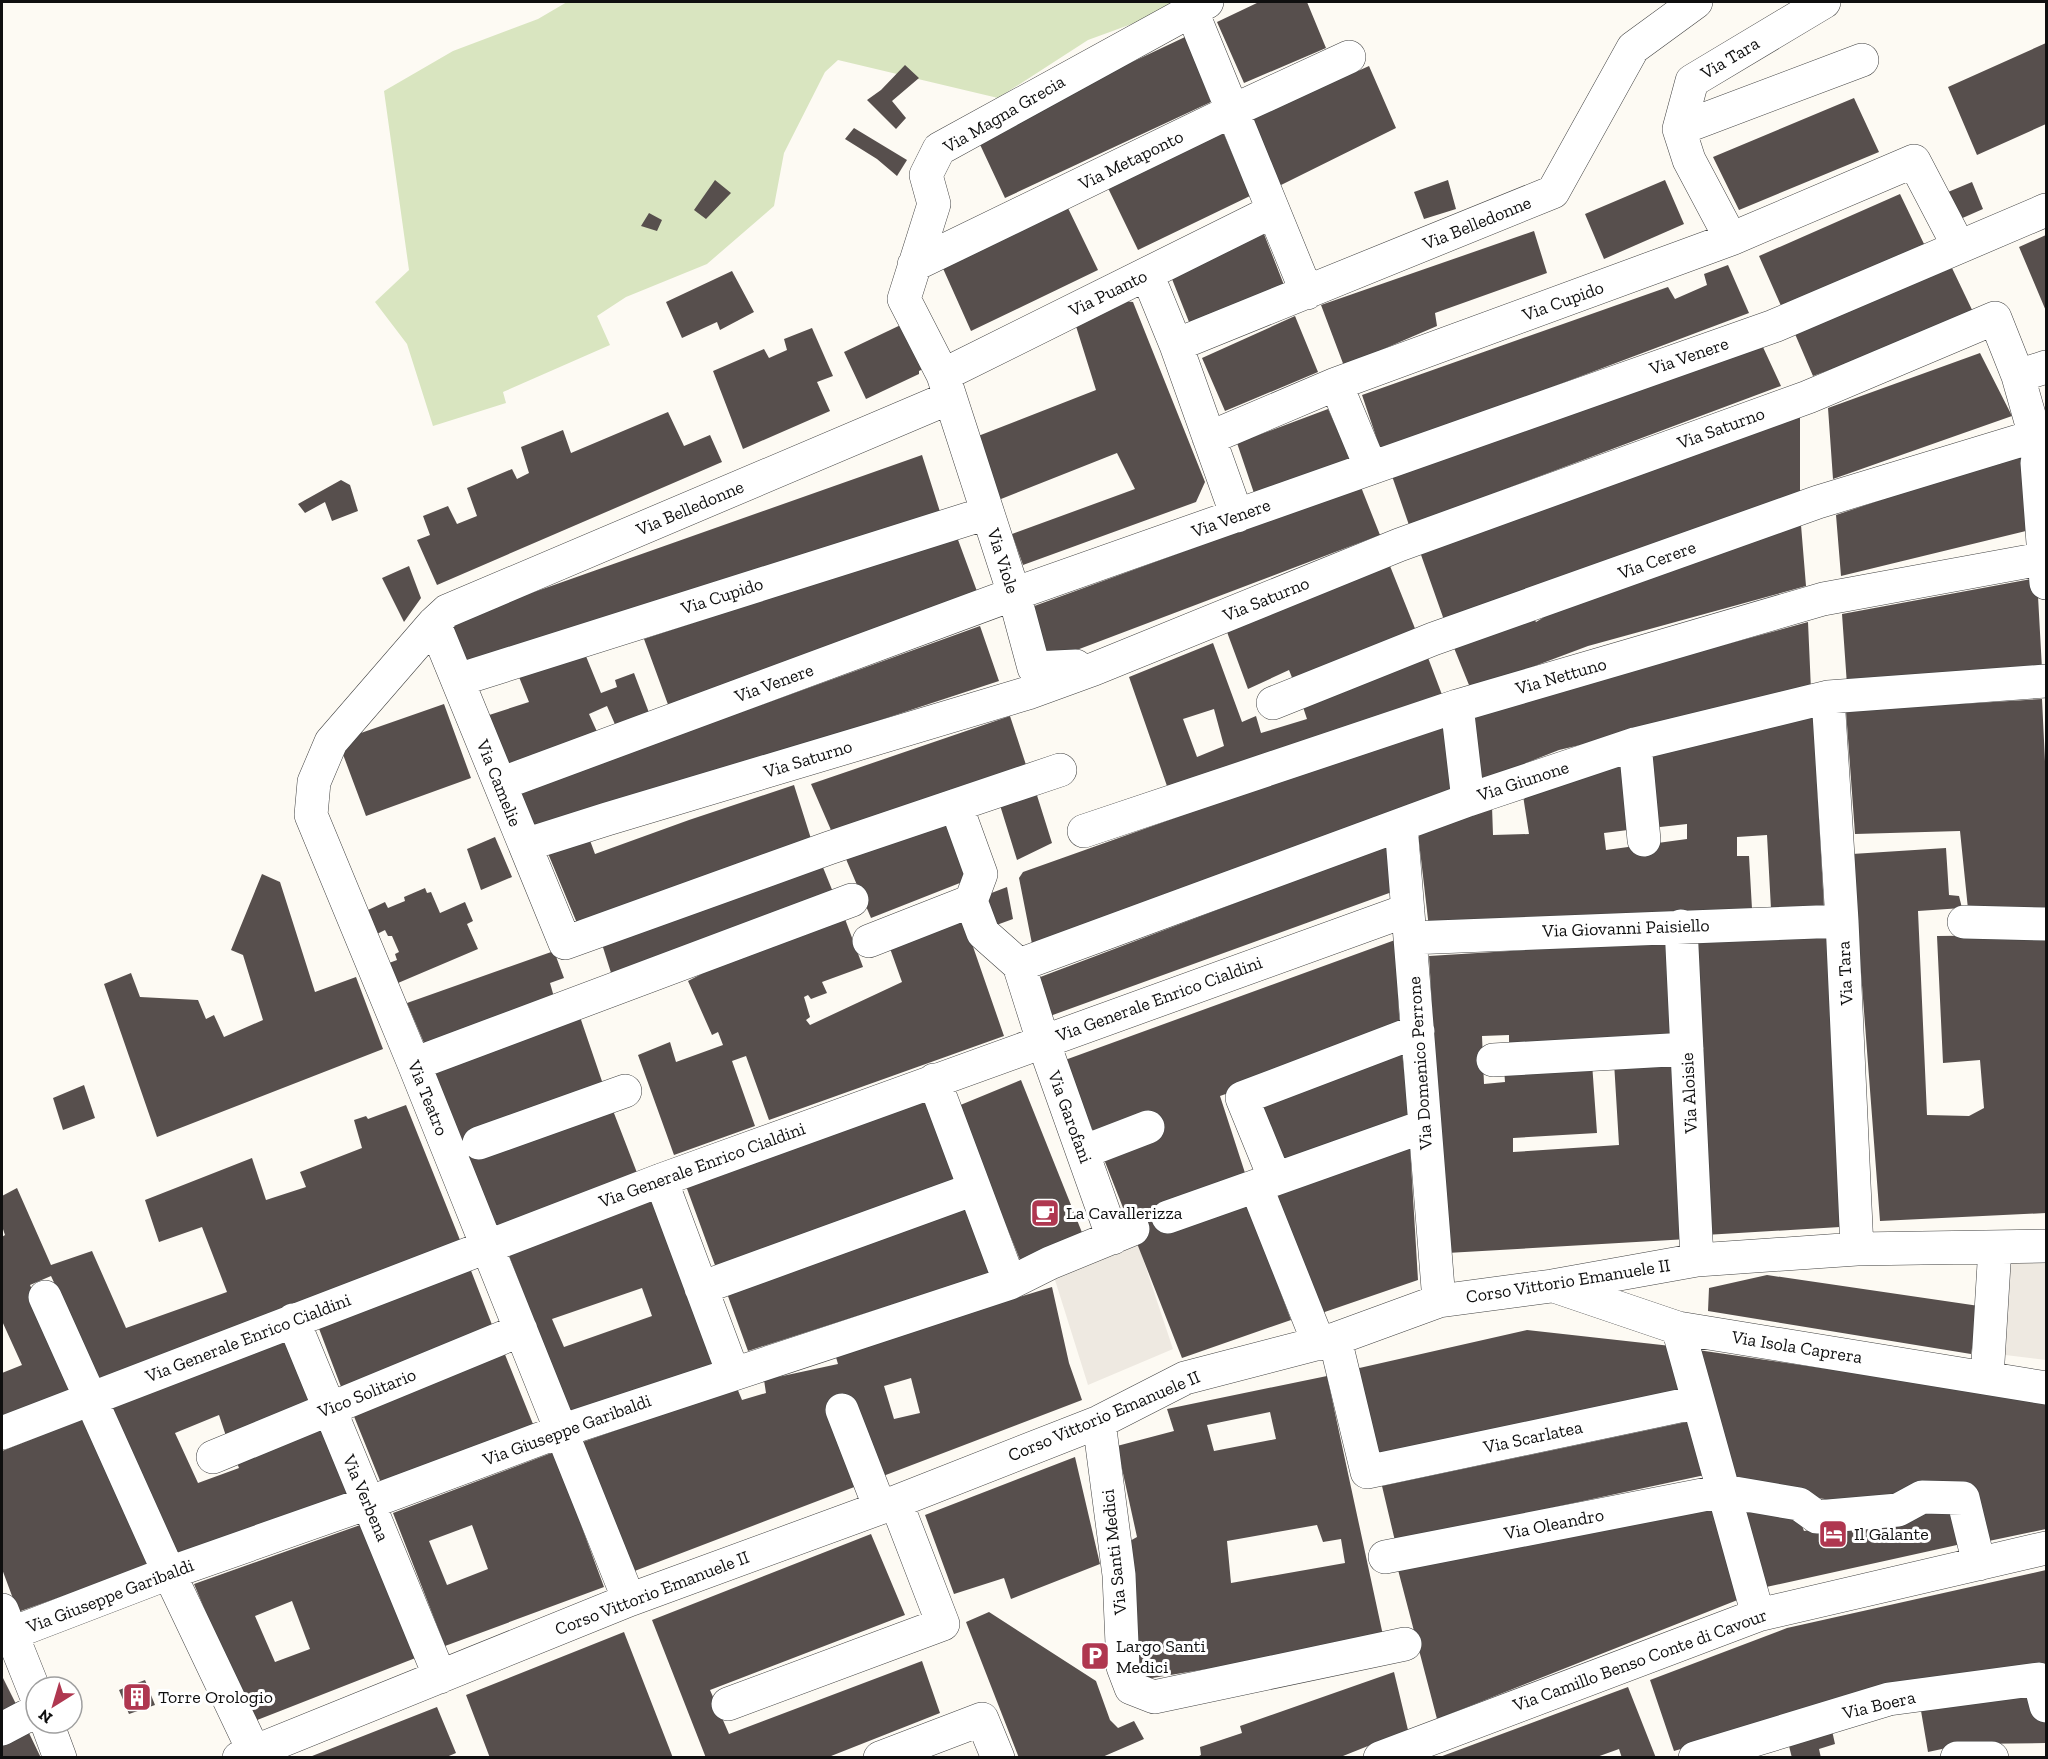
<svg xmlns="http://www.w3.org/2000/svg" width="2048" height="1759" font-family="'Zilla Slab',serif">
<style>
.green{fill:#d9e5c0}
.plaza{fill:#eee9e1}
.building{fill:#574f4d;fill-rule:evenodd}
.lines{fill:none;stroke-linecap:round;stroke-linejoin:round}
.minor-casing{stroke:#424242;stroke-width:34}
.minor{stroke:#fff;stroke-width:33}
.labels{text-anchor:middle;stroke-width:6;stroke-linejoin:round;paint-order:stroke}
.street-label{font-size:18px;fill:#0f0f0f;stroke:#fff}
.poi-label{font-size:18px;fill:#0f0f0f;stroke:#fff;text-anchor:start}
</style>
<rect width="100%" height="100%" fill="#fdfaf3"/>
<!-- green -->
<path class="green" d="M567 2H1188L1189 3 1088 40 998 98 838 60 825 72 784 153 774 206 707 264 626 297 597 316 610 345 503 392 506 403 433 426 407 344 375 302 409 270 384 91 453 51 538 19Z"/>
<!-- plaza -->
<path class="plaza" d="M1133 1229 1173 1349 1088 1385 1050 1264Z
M2046 1246V1360L1989 1353 1995 1247Z"/>
<!-- building -->
<path class="building" d="M1259 2H1307L1326 48 1244 83 1217 22Z
M1185 37 1211 102 1005 198 976 136Z
M2046 43V124L1977 155 1948 87Z
M905 65 919 78 892 101 906 118 896 129 867 100 881 90Z
M1369 66 1396 128 1277 187 1252 119Z
M1854 98 1879 152 1739 210 1713 157Z
M854 128 907 160 897 176 877 159 845 139Z
M1223 132 1250 196 1138 250 1107 186Z
M715 180 731 193 706 219 694 210Z
M1448 180 1456 209 1424 219 1414 192Z
M1665 180 1684 224 1604 259 1585 214Z
M1972 182 1983 209 1958 220 1948 192Z
M1900 194 1925 246 1782 308 1759 256Z
M1067 206 1098 270 971 331 941 264Z
M649 213 662 220 657 231 641 226Z
M1534 231 1547 273 1435 313 1437 326 1344 366 1321 305Z
M1264 234 1284 285 1191 327 1170 274Z
M2046 235V311L2019 247Z
M1728 265 1749 313 1381 451 1362 395 1668 287 1675 299 1707 285 1704 274Z
M1952 268 1975 316 1813 376 1795 334Z
M732 271 754 312 720 330 717 322 682 338 666 302Z
M1123 301 1133 302 1205 482 1196 502 1023 565 1012 534 1135 489 1117 453 996 501 973 438 1096 390 1075 323Z
M1295 316 1318 372 1225 411 1202 358Z
M909 321 925 368 919 371V374L866 399 844 352Z
M812 328 833 376 817 382 830 411 743 449 713 371 764 349 769 358 787 350 784 339Z
M1762 345 1781 386 1409 525 1392 476Z
M1980 353 2012 416 1833 479 1828 408Z
M1328 409 1352 463 1256 499 1237 443Z
M668 412 684 446 710 435 722 462 437 585 417 540 430 535 423 516 448 506 457 524 477 516 467 488 512 469 517 479 529 473 521 447 563 430 571 453Z
M1800 414V492L1444 620 1420 552Z
M2022 453 2030 530 1841 576 1836 515Z
M922 455 942 518 464 664 449 622Z
M341 480 350 485 358 511 332 521 325 502 305 513 298 504Z
M1361 487 1380 535 1045 662 1026 609Z
M1801 525 1806 586 1588 646 1471 690 1452 643 1532 616 1536 622 1564 605Z
M957 537 978 594 670 710 644 639Z
M409 566 421 598 404 622 382 578Z
M1390 566 1416 631 1293 680 1289 670 1248 689 1227 632Z
M2037 578 2042 669 1847 685 1842 614Z
M1808 622 1811 690 1559 750 1480 781 1474 713Z
M980 626 999 681 523 837 509 796Z
M1213 643 1242 722 1256 716 1261 733 1307 719 1301 701 1427 655 1444 700 1167 786 1129 677ZM1214 709 1224 746 1197 757 1183 719Z
M581 644 601 693 617 687 615 680 634 673 651 718 617 729 607 706 589 714 599 736 502 769 483 717 529 702 519 677Z
M2042 699 2046 782V908L1968 909 1960 831 1855 834 1846 711Z
M444 704 471 778 366 816 338 741Z
M1813 714 1824 908 1771 909 1767 835 1737 837V856H1749L1752 909 1429 928 1418 833 1492 806 1493 835 1529 834 1522 789 1632 761 1636 829 1604 833 1606 850 1687 839V824L1651 828 1646 757Z
M1010 716 1028 771 834 837 811 784Z
M1448 721 1455 789 1033 949 1019 878 1023 872Z
M794 785 813 845 579 928 547 851 588 835 595 854 689 820Z
M1035 789 1052 843 1017 860 999 802Z
M951 818 970 879 871 918 843 852Z
M495 837 512 877 481 890 467 849Z
M1389 845 1392 892 1050 1016 1035 979Z
M1946 848 1949 895 1959 896 1962 908 1918 911 1927 1115 1969 1116 1984 1108 1980 1060 1943 1063 1937 936 2046 935V1213L1880 1221 1852 854Z
M820 860 835 897 612 976 601 941Z
M262 874 280 882 315 992 356 977 383 1049 157 1137 104 984 131 973 140 997 198 1000 206 1019 214 1015 224 1037 263 1020 243 955 231 950Z
M1007 887 1013 919 991 927 981 897Z
M425 888 427 893 431 892 440 913 465 902 473 921 467 924 478 949 398 983 389 963 397 960 395 954 399 952 392 936H388L385 930 377 934 368 910 385 902 388 908 405 901 404 897Z
M842 911 863 967 822 982 827 993 811 999 808 995 804 997 810 1017 806 1020 810 1025 902 982 887 940 961 912 1004 1036 769 1120 746 1056 732 1061 755 1126 674 1155 638 1055 670 1042 676 1062 723 1045 718 1032 712 1035 688 981 742 953Z
M1826 924 1840 1227 1705 1235 1698 937Z
M1395 940 1400 1033 1220 1096 1246 1176 1247 1204 1291 1320 1182 1358 1065 1060Z
M1670 941 1676 1038 1509 1048V1035L1482 1036 1484 1084 1505 1082 1504 1068 1592 1063 1597 1133 1513 1138V1152L1619 1145 1614 1062 1677 1058 1688 1239 1447 1253 1429 956Z
M554 951 564 978 550 983 554 997 424 1043 407 1003Z
M578 1011 605 1090 461 1140 431 1063Z
M1402 1052 1409 1118 1284 1163 1260 1102Z
M1021 1080 1083 1235 1020 1260 958 1106Z
M84 1085 95 1118 63 1130 53 1098Z
M930 1098 956 1184 716 1268 686 1186Z
M406 1105 462 1245 101 1383 51 1276 30 1285 76 1392 2 1422V1373L22 1365 2 1321V1237L5 1235 2 1226V1196L17 1188 51 1265 92 1251 126 1328 227 1292 202 1227 159 1242 145 1200 252 1158 266 1200 306 1187 300 1172 362 1148 354 1120 366 1116 368 1119Z
M612 1108 639 1178 495 1233 466 1157Z
M1410 1147 1418 1280 1313 1316 1270 1195Z
M651 1200 713 1366 571 1415 508 1253ZM642 1288 652 1316 564 1347 552 1319Z
M967 1205 990 1273 748 1351 725 1288Z
M470 1268 496 1335 343 1392 318 1326Z
M1767 1275 1979 1306 1971 1354 1708 1311 1709 1288Z
M1052 1287 1069 1363 1082 1400 632 1572 580 1443 737 1388 742 1400 766 1393 764 1380 838 1364 835 1354ZM911 1378 920 1413 894 1419 884 1386Z
M1527 1330 1671 1346 1683 1395 1374 1459 1355 1369Z
M292 1337 318 1402 227 1439 219 1415 175 1433 198 1483 239 1468 234 1455 324 1420 353 1493 179 1557 112 1408Z
M1691 1349 2046 1401V1529L1984 1542 1974 1488 1840 1501 1730 1487Z
M504 1352 535 1429 381 1483 351 1409Z
M1327 1376 1384 1640 1140 1680 1128 1542 1137 1537 1117 1446 1174 1431 1167 1409ZM1270 1412 1276 1439 1214 1451 1207 1425ZM1317 1525 1323 1542 1341 1539 1345 1563 1231 1583 1227 1541Z
M90 1416 153 1564 18 1612 2 1569V1451Z
M1691 1421 1705 1475 1395 1541 1382 1486Z
M554 1452 604 1587 445 1646 393 1513ZM472 1525 488 1569 447 1585 429 1541Z
M1075 1457 1100 1564 1011 1599 1004 1578 954 1594 925 1515Z
M1714 1506 1740 1599 1437 1719 1397 1566Z
M1958 1506 1966 1543 1757 1589 1739 1513 1797 1512 1804 1531Z
M363 1524 418 1657 252 1722 194 1584ZM292 1601 310 1649 275 1662 255 1616Z
M871 1534 905 1615 710 1690 729 1734 922 1661 940 1713 826 1758H706L652 1620Z
M2046 1570V1670L2022 1676 2020 1665 1844 1701 1674 1751 1650 1680 1787 1628Z
M989 1612 1096 1681 1110 1720 1118 1728 1134 1721 1144 1739 1100 1758H1019L966 1622Z
M624 1632 673 1758H490L466 1695Z
M1394 1672 1408 1730 1338 1758H1195L1201 1755 1200 1747 1242 1733 1240 1726Z
M2 1676 19 1710 2 1719Z
M145 1680 155 1705 129 1714 119 1690Z
M1628 1687 1656 1758H1622L1619 1749 1594 1758H1437Z
M2039 1690 2046 1723V1743L1965 1744 1928 1752 1920 1705Z
M437 1707 456 1753 444 1758H307Z
M1831 1726 1835 1744 1819 1749 1821 1758H1792L1787 1738Z
M29 1733 41 1758H2V1744Z"/>
<g class="lines">
<!-- minor casing -->
<g class="minor-casing">
<path id="minor" d="M1192 2 1191 9 1307 293
M1679 129 1862 60
M1731 239 1689 160 1679 129 1692 81 1824 2
M914 265 1232 111 1349 57
M1147 274 1176 345 1237 516
M1176 345 1553 192 1633 48 1696 2
M943 375 1273 211
M2018 376 2046 367
M1336 384 1371 468
M1209 438 1336 384 1731 239 1914 161 1959 247
M2037 463 2046 583
M434 623 565 943 829 848 1060 770
M1076 666 1034 668 1014 594 943 375 904 299 934 204 926 175 939 149 1207 2
M458 680 987 513
M1828 697 1842 921 1857 1249
M1273 703 1433 639 1818 502 2035 436H2046
M1457 706 1468 800
M1635 744 1644 840
M500 784 1014 594 1774 326 2046 210
M956 805 981 874 971 901 983 933 1019 965 1043 1041 1113 1238
M1401 825 1439 1301
M1084 831 1457 706 1823 599 2046 558
M525 845 607 819 1028 693 1094 669 1399 545 1808 397 1995 318 2018 376 2035 436
M1964 922 2046 924
M1681 926 1697 1260
M1410 938 1842 921
M869 941 971 901
M1019 965 1468 800 1635 744 1828 697 2046 681
M1493 1060 1687 1049
M414 1064 852 900
M934 1080 1010 1283
M479 1143 625 1091
M1083 1152 1148 1127
M1275 1179 1242 1098 1418 1031
M661 1180 733 1373
M1256 1186 1319 1344
M1168 1217 1425 1126
M1557 1287 1678 1328 2046 1388
M701 1288 974 1189
M45 1297 169 1573 257 1758
M293 1320 440 1677
M1678 1328 1758 1615
M1335 1339 1367 1472 1698 1402
M1987 1378 1995 1247
M842 1410 880 1508
M1099 1422 1119 1575 1123 1667 1131 1688 1154 1697 1405 1644
M2 1433 661 1180 1408 910
M213 1457 521 1330
M1385 1557 1723 1491 1799 1504 1817 1517 1898 1510 1922 1497 1963 1498 1979 1564
M629 1600 414 1064 311 815 314 782 331 742 434 623 447 611 949 398
M2 1610 36 1695
M2 1637 169 1573 368 1503 561 1431 1010 1283 1050 1263 1133 1229
M728 1704 943 1624 896 1502
M47 1723 60 1758
M2 1729 36 1711
M239 1758 629 1600 880 1508 1099 1422 1185 1378 1335 1339 1439 1301 1552 1286 1697 1260 1857 1249 2046 1246
M880 1758 982 1719 998 1758
M1380 1758 1758 1615 2046 1548
M1695 1758 1889 1699 2039 1679 2046 1706
M1957 1758H1992"/>
</g>
<!-- minor -->
<use href="#minor" class="minor"/>
</g>
<!-- icons -->
<defs>
<g id="cafe-square" transform="scale(1.5)"><rect x="-9" y="-9" width="18" height="18" rx="4" fill="#af3750" stroke="#fff"/><path d="M-5.5-4.5H6V0H3Q3 3.5 0 3.5H-2.5Q-5.5 3.5-5.5 0ZM3-3.2v2h1.7v-2ZM-6 4.5H4V6H-6Z" fill="#fff"/></g>
<g id="hotel-square" transform="scale(1.5)"><rect x="-9" y="-9" width="18" height="18" rx="4" fill="#af3750" stroke="#fff"/><path d="M-6-4.5h1.5V1H6V5H4.5V3h-9V5H-6ZM-4 0a1.8 1.8 0 1 1 3.6 0ZM.5 0V-2.5h3Q6-2.5 6 0Z" fill="#fff"/></g>
<g id="parking-square" transform="scale(1.5)"><rect x="-9" y="-9" width="18" height="18" rx="4" fill="#af3750" stroke="#fff"/><path d="M-3.5-5.5H1a3.5 3.5 0 0 1 0 7H-1V5.5H-3.5ZM-1-3.4V-.6H.8a1.4 1.4 0 0 0 0-2.8Z" fill="#fff"/></g>
<g id="building-square" transform="scale(1.5)"><rect x="-9" y="-9" width="18" height="18" rx="4" fill="#af3750" stroke="#fff"/><path d="M-4-6H4V6H1V3H-1V6H-4ZM-2.5-4.3h1.7v1.8h-1.7ZM.8-4.3h1.7v1.8H.8ZM-2.5-1h1.7V.8h-1.7ZM.8-1h1.7V.8H.8Z" fill="#fff"/></g>
</defs>
<g fill-rule="evenodd">
<use href="#cafe-square" x="1045" y="1213"/>
<use href="#hotel-square" x="1833" y="1534"/>
<use href="#parking-square" x="1095" y="1656"/>
<use href="#building-square" x="137" y="1697"/>
</g>
<g class="labels">
<!-- street labels -->
<g class="street-label">
<text transform="translate(1730 58) rotate(-31)" y="6">Via Tara</text>
<text transform="translate(1004 114) rotate(-30)" y="6">Via Magna Grecia</text>
<text transform="translate(1131 160) rotate(-26)" y="6">Via Metaponto</text>
<text transform="translate(1477 223) rotate(-22)" y="6">Via Belledonne</text>
<text transform="translate(1108 293) rotate(-26)" y="6">Via Puanto</text>
<text transform="translate(1563 301) rotate(-20)" y="6">Via Cupido</text>
<text transform="translate(1689 356) rotate(-19)" y="6">Via Venere</text>
<text transform="translate(1721 428) rotate(-20)" y="6">Via Saturno</text>
<text transform="translate(690 508) rotate(-23)" y="6">Via Belledonne</text>
<text transform="translate(1231 518) rotate(-20)" y="6">Via Venere</text>
<text transform="translate(1657 560) rotate(-20)" y="6">Via Cerere</text>
<text transform="translate(1003 561) rotate(72)" y="6">Via Viole</text>
<text transform="translate(722 596) rotate(-18)" y="6">Via Cupido</text>
<text transform="translate(1266 599) rotate(-22)" y="6">Via Saturno</text>
<text transform="translate(1561 676) rotate(-16)" y="6">Via Nettuno</text>
<text transform="translate(774 683) rotate(-20)" y="6">Via Venere</text>
<text transform="translate(808 759) rotate(-17)" y="6">Via Saturno</text>
<text transform="translate(1523 781) rotate(-18)" y="6">Via Giunone</text>
<text transform="translate(499 783) rotate(68)" y="6">Via Camelie</text>
<text transform="translate(1626 928) rotate(-2)" y="6">Via Giovanni Paisiello</text>
<text transform="translate(1845 973) rotate(-93)" y="6">Via Tara</text>
<text transform="translate(1159 999) rotate(-20)" y="6">Via Generale Enrico Cialdini</text>
<text transform="translate(1420 1063) rotate(-94)" y="6">Via Domenico Perrone</text>
<text transform="translate(1689 1093) rotate(-93)" y="6">Via Aloisie</text>
<text transform="translate(428 1098) rotate(68)" y="6">Via Teatro</text>
<text transform="translate(1070 1117) rotate(70)" y="6">Via Garofani</text>
<text transform="translate(702 1165) rotate(-20)" y="6">Via Generale Enrico Cialdini</text>
<text transform="translate(1568 1281) rotate(-9)" y="6">Corso Vittorio Emanuele II</text>
<text transform="translate(248 1338) rotate(-21)" y="6">Via Generale Enrico Cialdini</text>
<text transform="translate(1797 1347) rotate(9)" y="6">Via Isola Caprera</text>
<text transform="translate(367 1393) rotate(-22)" y="6">Vico Solitario</text>
<text transform="translate(1104 1416) rotate(-23)" y="6">Corso Vittorio Emanuele II</text>
<text transform="translate(567 1430) rotate(-20)" y="6">Via Giuseppe Garibaldi</text>
<text transform="translate(1533 1437) rotate(-12)" y="6">Via Scarlatea</text>
<text transform="translate(366 1498) rotate(67)" y="6">Via Verbena</text>
<text transform="translate(1554 1524) rotate(-11)" y="6">Via Oleandro</text>
<text transform="translate(1114 1552) rotate(-96)" y="6">Via Santi Medici</text>
<text transform="translate(652 1593) rotate(-21)" y="6">Corso Vittorio Emanuele II</text>
<text transform="translate(110 1596) rotate(-21)" y="6">Via Giuseppe Garibaldi</text>
<text transform="translate(1640 1660) rotate(-20)" y="6">Via Camillo Benso Conte di Cavour</text>
<text transform="translate(1879 1705) rotate(-13)" y="6">Via Boera</text>
</g>
<!-- poi labels -->
<g class="poi-label">
<text x="1066" y="1219">La Cavallerizza</text>
<text x="1854" y="1540">Il Galante</text>
<text x="1116" y="1652">Largo Santi<tspan x="1116" dy="21">Medici</tspan></text>
<text x="158" y="1703">Torre Orologio</text>
</g>
</g>
<!-- border -->
<rect width="2048" height="1759" fill="none" stroke="#0f0f0f" stroke-width="6"/>
<!-- north arrow -->
<g transform="translate(54 1705) rotate(217)"><circle r="28" fill="#ffffff" stroke="#9f9f9f" stroke-width="1.5"/>
<path d="M0-4.5L10 22L0 15L-10 22Z" fill="#af3750"/>
<text y="-9" font-size="16" font-weight="bold" text-anchor="middle" fill="#0f0f0f">N</text>
</g>
</svg>
